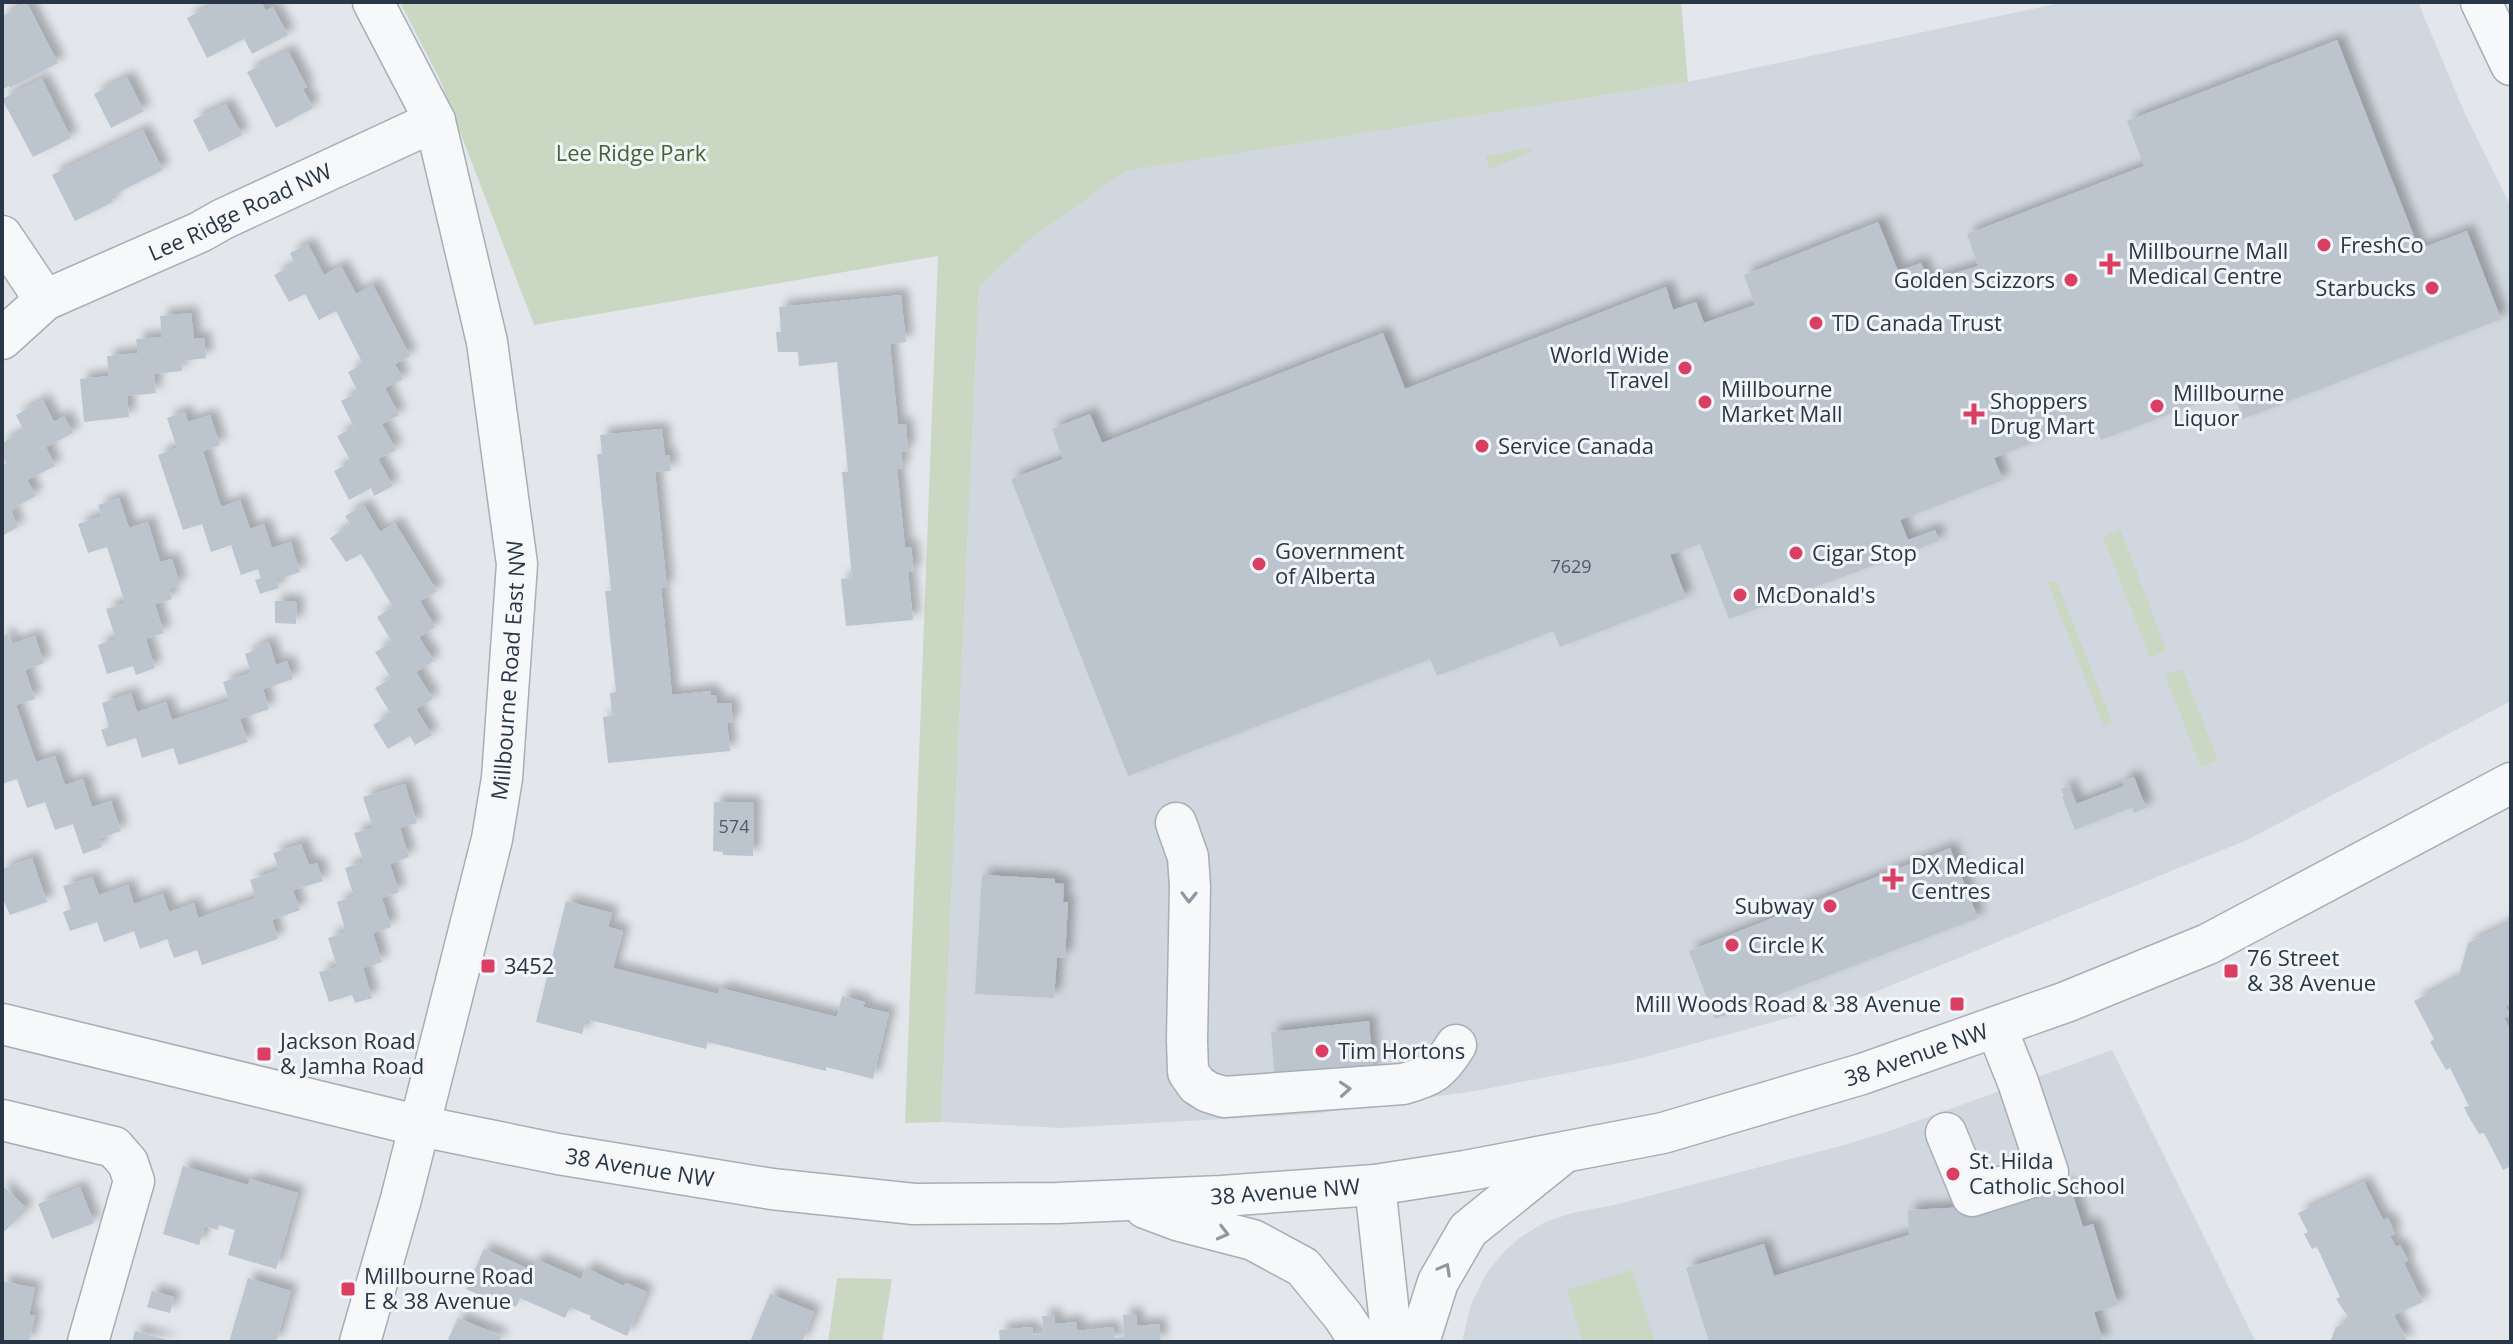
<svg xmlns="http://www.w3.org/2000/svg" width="2513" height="1344" font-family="'Open Sans',sans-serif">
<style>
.built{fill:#d1d7de}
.green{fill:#cad7c3}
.building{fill:#bcc4cd;filter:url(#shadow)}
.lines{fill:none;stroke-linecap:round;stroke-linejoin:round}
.minor-casing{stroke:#a7aeb7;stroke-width:43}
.minor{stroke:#f6f8fa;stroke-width:40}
.oneway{stroke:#9097a0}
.poi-dot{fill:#da3f63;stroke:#f3f6f9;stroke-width:3}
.labels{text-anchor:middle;stroke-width:6;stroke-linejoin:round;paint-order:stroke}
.number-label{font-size:18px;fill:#4e5a68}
.park-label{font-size:22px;fill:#416335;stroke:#f3f6f9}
.street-label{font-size:22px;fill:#293646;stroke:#f3f6f9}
.poi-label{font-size:22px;fill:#293646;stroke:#f3f6f9;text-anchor:start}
</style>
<defs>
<filter id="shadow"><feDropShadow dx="7" dy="-7" stdDeviation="4" flood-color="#0004"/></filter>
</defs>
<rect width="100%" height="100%" fill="#e3e7ec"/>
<!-- built -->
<path class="built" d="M2065 2H2418L2465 114 2511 207V701L2247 840 2154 878 1858 999 1634 1060 1475 1091 1313 1114 1062 1128 941 1122 979 287 1029 240 1126 171 1688 82Z
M2112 1050 2256 1342H1462L1471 1304 1486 1274 1502 1254 1518 1239 1545 1222 1572 1213 1614 1205 1848 1144 1895 1129Z"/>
<!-- green -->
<path class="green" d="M400 2H1681L1688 82 1126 171 1029 240 979 287 941 1122 905 1123 938 256 534 325 441 82Z
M1532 147 1534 151 1490 169 1485 156Z
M2120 529 2166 649V651L2150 657 2103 537Z
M2056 580 2112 722 2104 727 2048 583Z
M2182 669 2218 760 2201 767 2165 675Z
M1632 1270 1655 1342H1583L1567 1290Z
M837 1278 892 1279 882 1342H828Z"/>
<!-- building -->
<path class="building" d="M219 2H261L266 11 273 7 288 35 252 54 244 39 207 58 187 18Z
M27 3 58 63 10 88 9 86 2 90V16Z
M2337 40 2419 249 2467 231 2501 319 2243 419 2232 390 2101 440 2093 419 2025 446 1994 458 2003 480 1900 520 1908 540 1935 530 1939 541 1729 619 1700 544 1670 555 1686 598 1560 647 1553 631 1437 676 1430 659 1128 776 1011 479 1063 459 1052 429 1090 414 1102 443 1383 333 1405 389 1666 287 1673 310 1696 302 1704 323 1755 305 1744 275 1878 222 1898 271 1921 263 1929 281 1978 266 1967 234 2144 166 2127 121Z
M288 51 307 87 303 89 313 108 276 128 247 72Z
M127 77 144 111 111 128 94 94Z
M42 79 71 138 33 157 2 99Z
M226 104 242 135 209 152 193 120Z
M143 130 163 170 111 196 113 202 75 221 52 175Z
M308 244 324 275 341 266 356 294 373 285 410 356 395 364 403 379 385 388 399 415 382 424 396 450 378 459 393 486 374 496 371 488 349 500 334 471 351 462 337 436 354 427 341 401 358 392 348 372 363 364 336 311 319 320 305 294 289 302 274 275 295 264 290 253Z
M901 295 906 342 890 344 898 425 906 424 908 451 901 452 903 468 897 469 905 547H911L914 572H908L913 620 846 626 841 579 852 578 842 472H848L837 362 799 366 798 352H778L776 332H781L779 307Z
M191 313 194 339 204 338 206 358 181 361 182 371 154 374 156 393 127 396 129 417 84 422 80 379 109 376 107 356 138 353 136 339 162 337 160 316Z
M43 400 54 422 64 416 73 433 46 447 55 466 27 480 36 496 10 510 18 527 2 536V465L6 463 2 455V443L24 431 16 415Z
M185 412 188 422 210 415 220 445 203 451 221 507 240 500 250 529 264 524 272 548 291 542 300 572 276 580 279 588 260 594 255 580 261 578 258 569 241 575 231 545 211 552 202 524 183 530 158 455 177 448 167 418Z
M662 429 665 456 669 455 671 471 655 472 667 588H661L672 695 711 691V695H716L717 704 731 703 733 723H727L730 751 608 763 603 717 612 716 610 693 616 692 605 591H611L597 454H602L600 435Z
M119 498 129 528 148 522 160 562 172 559 180 585 169 589 172 599 155 604 164 633 146 639 155 668 136 675 133 666 107 674 98 645 116 639 106 609 125 603 107 547 88 553 78 524 102 516 98 505Z
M364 505 380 532 395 523 437 591 420 601 435 627 419 637 434 661 416 672 433 699 416 709 432 735 415 745 410 736 388 749 373 725 391 714 375 688 391 678 375 652 392 642 377 617 393 607 361 554 346 562 330 538 351 525 345 516Z
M275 601 297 602 296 624 275 623Z
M8 634 11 644 35 636 44 663 25 670 35 699 16 705 36 762 55 756 65 785 83 779 92 807 111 801 121 831 98 839 102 847 83 854 73 824 55 830 45 802 27 808 17 779 2 784V636Z
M269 642 276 665 287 661 293 679 263 689 269 709 240 719 248 742 179 765 173 748 142 758 136 738 107 747 101 730 109 727 102 703 131 693 137 712 166 702 172 720 229 701 223 682 251 673 245 654 255 650 254 647Z
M2134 777 2146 808 2134 813 2132 807 2075 830 2062 797 2064 796 2061 789 2069 786 2076 804 2124 786 2122 781Z
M405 784 417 823 400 828 409 857 390 864 399 892 382 898 391 927 373 933 382 962 363 968 372 998 355 1003 352 995 329 1002 319 972 337 967 328 938 346 932 337 902 354 897 345 868 364 862 354 833 373 828 363 797Z
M714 802 754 803 753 856 723 855V852L713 851Z
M301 844 309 865 317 863 323 881 293 890 300 910 272 920 278 939 202 965 197 950 174 958 167 939 140 949 134 931 104 942 97 922 70 931 63 912 71 909 63 886 92 877 99 895 128 885 134 904 163 894 169 912 194 903 198 918 256 898 250 880 279 870 273 853Z
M1950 848 1978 918 1715 1019 1689 951Z
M32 858 47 902 10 915 2 897V869Z
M982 875 1055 879V883L1064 884 1063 902H1068L1065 958H1057L1054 998 975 994Z
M566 901 612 913 608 927 623 931 613 968 718 994 720 988 837 1017 842 996 865 1002 863 1007 889 1013 873 1079 826 1067V1071L707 1042 706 1049 586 1019 582 1034 536 1022Z
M2511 916V1003L2505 1006 2510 1015 2504 1018 2511 1032V1166L2503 1170 2484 1133 2479 1134 2467 1114 2464 1107 2469 1106 2450 1068 2446 1070 2430 1042 2434 1039 2414 1001 2458 978 2468 943 2510 923 2507 918Z
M1369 1021 1373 1071 1275 1079 1271 1032Z
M183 1166 248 1185 250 1179 298 1193 276 1269 228 1255 235 1230 219 1225 218 1230 205 1226 199 1245 163 1234Z
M2364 1182 2383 1220 2388 1218 2395 1234 2390 1236 2396 1247 2400 1245 2408 1260 2404 1263 2423 1302 2394 1315 2408 1342H2330L2336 1327 2350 1320 2336 1299 2340 1297 2317 1247 2312 1249 2304 1234 2308 1232 2298 1213Z
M2 1185 27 1209 2 1234Z
M2070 1186 2083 1227 2093 1224 2118 1305 2094 1312 2103 1342H1709L1686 1268 1764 1244 1774 1276 1909 1235 1908 1210 1968 1207 1970 1216Z
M80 1187 94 1223 52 1239 38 1204Z
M484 1249 531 1270 536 1259 581 1279 586 1268 624 1286 626 1283 647 1292 627 1336 590 1319 591 1316 570 1307 565 1318 520 1298 516 1307 495 1298 493 1301 466 1289Z
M248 1278 291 1291 276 1342H229Z
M2 1281 35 1288 29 1315 35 1316 29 1342H2Z
M152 1291 174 1297 170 1313 147 1307Z
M770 1294 814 1312 802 1342H750Z
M1136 1314 1137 1326 1159 1324 1161 1342H1000L999 1330 1032 1327 1033 1335 1044 1334 1042 1316 1054 1315 1055 1324 1077 1322V1331L1113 1327 1114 1338 1124 1337 1123 1315Z
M458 1318 501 1336 499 1342H452L448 1339Z
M135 1331 170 1341V1342H132Z"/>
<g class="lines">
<!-- minor casing -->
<g class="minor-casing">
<g id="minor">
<path d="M2481 2 2511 65"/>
<path d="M2 236 45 300"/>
<path id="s1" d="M2 339 45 300 200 232 223 219 435 121"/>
<path d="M1176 823 1188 857 1190 887 1187 1040 1188 1072 1197 1085 1208 1092 1224 1097 1403 1084C1432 1076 1440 1071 1456 1045"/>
<path id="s2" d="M2 1024 420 1126 558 1154 772 1189 914 1204 1058 1203 1222 1196 1375 1185 1465 1171 1663 1133 1862 1074 2066 1002 2208 944 2511 783"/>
<path d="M2 1120 114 1147 128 1163 134 1181 88 1342"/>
<path d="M1946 1133 1972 1196 2048 1172 2018 1082 1996 1027"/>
<path d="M1375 1185 1392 1342"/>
<path d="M1145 1208 1180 1221 1253 1240 1303 1267 1343 1316 1360 1342"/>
<path id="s3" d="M360 1342 401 1199 492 839 502 778 517 564 487 342 435 121 373 2"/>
<path d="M1419 1342 1438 1282 1468 1230 1561 1155"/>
</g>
</g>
<!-- minor -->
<use href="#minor" class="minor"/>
</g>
<!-- one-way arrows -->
<defs><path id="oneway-chevron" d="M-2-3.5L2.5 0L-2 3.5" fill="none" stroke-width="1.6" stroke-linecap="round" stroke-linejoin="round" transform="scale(2)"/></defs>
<g class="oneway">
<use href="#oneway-chevron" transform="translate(1189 897) rotate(91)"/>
<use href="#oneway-chevron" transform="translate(1345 1089) rotate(-4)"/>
<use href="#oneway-chevron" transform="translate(1223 1233) rotate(14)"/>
<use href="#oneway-chevron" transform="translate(1445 1269) rotate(-61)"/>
</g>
<!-- markers -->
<g class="poi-dot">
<circle cx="2324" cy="245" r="8"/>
<path d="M2106 252h8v8h8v8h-8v8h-8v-8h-8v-8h8z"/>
<circle cx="2071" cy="280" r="8"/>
<circle cx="2432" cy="288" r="8"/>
<circle cx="1816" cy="323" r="8"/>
<circle cx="1685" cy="368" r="8"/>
<circle cx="1705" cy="402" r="8"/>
<circle cx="2157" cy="406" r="8"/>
<path d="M1970 402h8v8h8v8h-8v8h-8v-8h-8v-8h8z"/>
<circle cx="1482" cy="446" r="8"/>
<circle cx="1796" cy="553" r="8"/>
<circle cx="1259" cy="564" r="8"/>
<circle cx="1740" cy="595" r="8"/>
<path d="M1889 867h8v8h8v8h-8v8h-8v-8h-8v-8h8z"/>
<circle cx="1830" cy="906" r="8"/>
<circle cx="1732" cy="945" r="8"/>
<rect x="480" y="958" width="16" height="16" rx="4"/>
<rect x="2223" y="963" width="16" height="16" rx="4"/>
<rect x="1949" y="996" width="16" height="16" rx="4"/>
<circle cx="1322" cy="1051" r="8"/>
<rect x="256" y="1046" width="16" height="16" rx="4"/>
<circle cx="1953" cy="1174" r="8"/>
<rect x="340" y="1281" width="16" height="16" rx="4"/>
</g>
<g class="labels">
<!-- number labels -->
<g class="number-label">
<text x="1571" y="573">7629</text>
<text x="734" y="833">574</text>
</g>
<!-- park labels -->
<g class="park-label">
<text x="631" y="161">Lee Ridge Park</text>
</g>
<!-- street labels -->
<g class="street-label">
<text dy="8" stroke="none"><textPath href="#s1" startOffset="272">Lee Ridge Road NW</textPath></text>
<text dy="8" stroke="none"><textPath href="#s3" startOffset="690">Millbourne Road East NW</textPath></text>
<text dy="8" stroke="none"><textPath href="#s2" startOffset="1950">38 Avenue NW</textPath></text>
<text dy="8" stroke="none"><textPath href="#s2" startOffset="654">38 Avenue NW</textPath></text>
<text dy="8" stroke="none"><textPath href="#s2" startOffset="1302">38 Avenue NW</textPath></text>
</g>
<!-- poi labels -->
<g class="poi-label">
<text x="2340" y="253">FreshCo</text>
<text x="2128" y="259">Millbourne Mall<tspan x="2128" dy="25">Medical Centre</tspan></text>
<text x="2055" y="288" text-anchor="end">Golden Scizzors</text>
<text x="2416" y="296" text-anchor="end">Starbucks</text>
<text x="1832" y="331">TD Canada Trust</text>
<text x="1669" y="363" text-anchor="end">World Wide<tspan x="1669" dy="25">Travel</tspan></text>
<text x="1721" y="397">Millbourne<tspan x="1721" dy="25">Market Mall</tspan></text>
<text x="2173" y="401">Millbourne<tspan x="2173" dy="25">Liquor</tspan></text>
<text x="1990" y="409">Shoppers<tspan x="1990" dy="25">Drug Mart</tspan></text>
<text x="1498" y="454">Service Canada</text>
<text x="1275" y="559">Government<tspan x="1275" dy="25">of Alberta</tspan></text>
<text x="1812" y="561">Cigar Stop</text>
<text x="1756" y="603">McDonald's</text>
<text x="1911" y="874">DX Medical<tspan x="1911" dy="25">Centres</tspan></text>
<text x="1814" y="914" text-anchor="end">Subway</text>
<text x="1748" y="953">Circle K</text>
<text x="2247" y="966">76 Street<tspan x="2247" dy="25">&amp; 38 Avenue</tspan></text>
<text x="504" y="974">3452</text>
<text x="1941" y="1012" text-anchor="end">Mill Woods Road &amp; 38 Avenue</text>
<text x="280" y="1049">Jackson Road<tspan x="280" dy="25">&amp; Jamha Road</tspan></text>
<text x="1338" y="1059">Tim Hortons</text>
<text x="1969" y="1169">St. Hilda<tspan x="1969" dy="25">Catholic School</tspan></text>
<text x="364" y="1284">Millbourne Road<tspan x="364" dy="25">E &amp; 38 Avenue</tspan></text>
</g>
</g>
<!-- border -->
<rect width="2513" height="1344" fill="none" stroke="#293646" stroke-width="8"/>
</svg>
